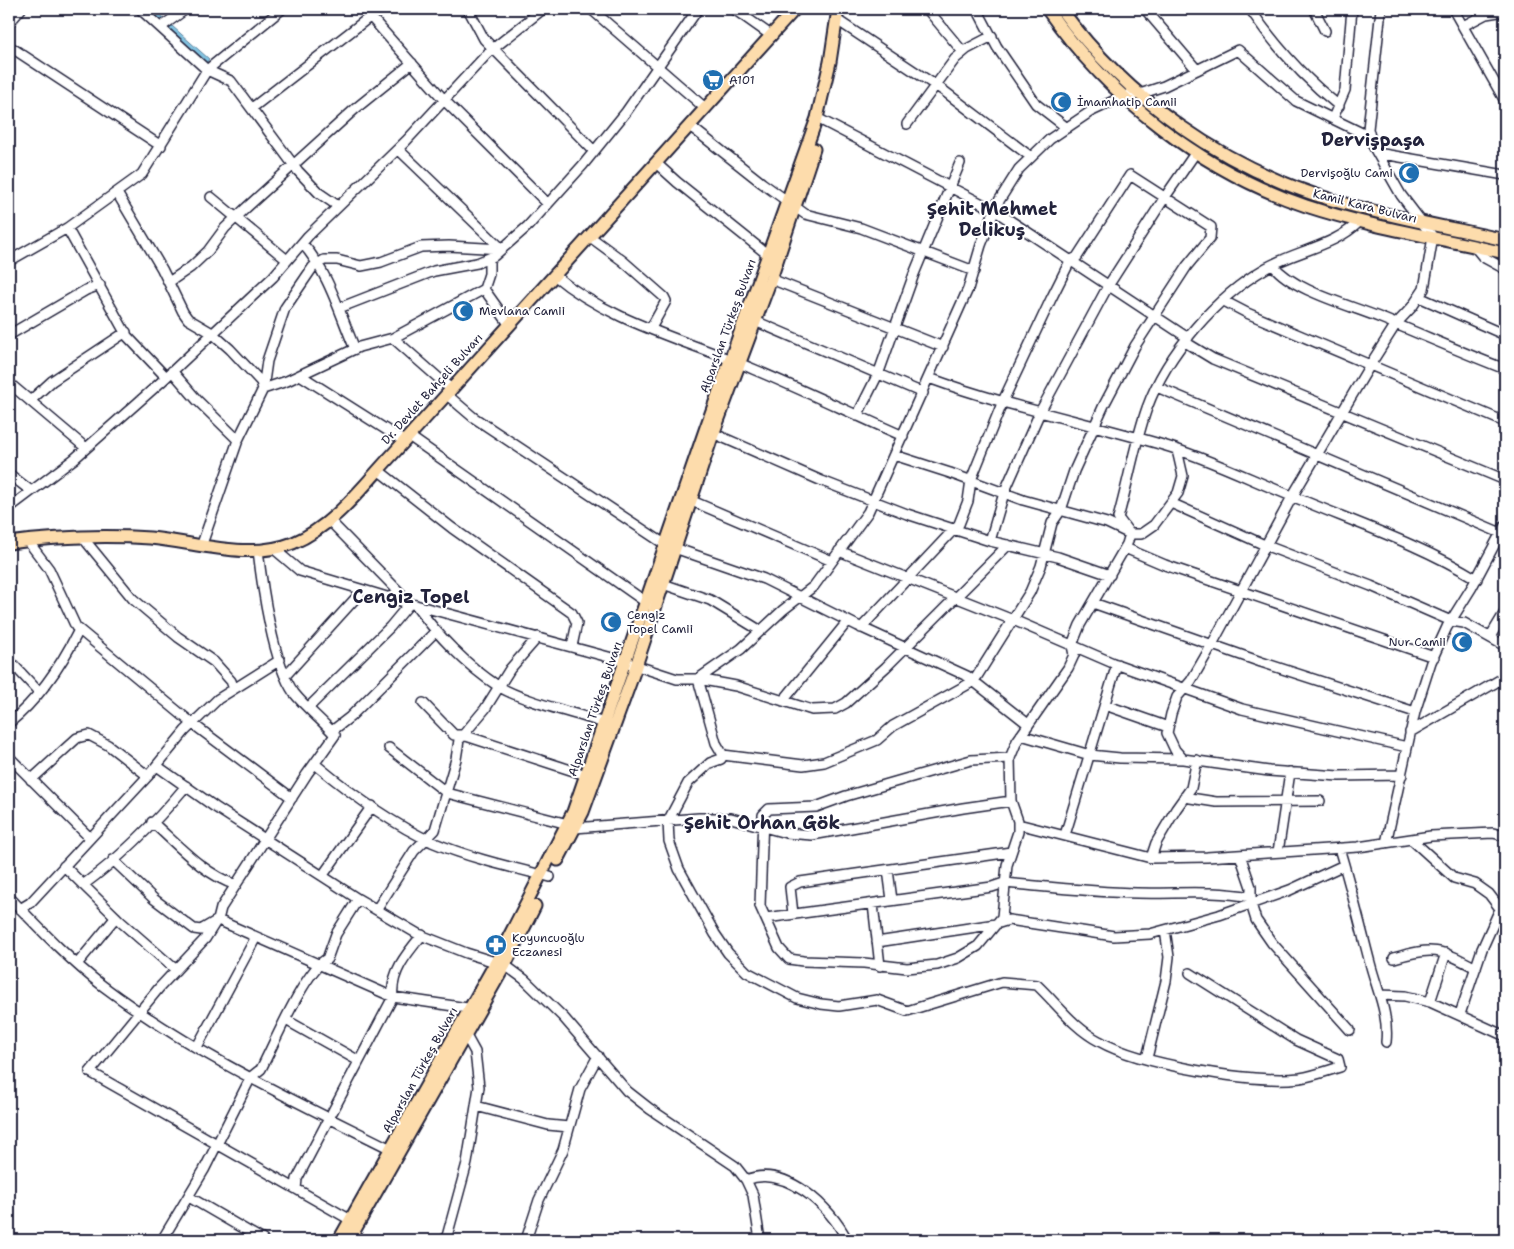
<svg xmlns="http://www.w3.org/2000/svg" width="1514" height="1249" font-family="'Shantell Sans',sans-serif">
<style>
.green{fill:#b8e7a6;stroke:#6d8470}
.water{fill:#82c4e2;stroke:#5c839f}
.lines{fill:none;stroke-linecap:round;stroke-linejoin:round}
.minor-casing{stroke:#22223b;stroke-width:12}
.major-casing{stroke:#22223b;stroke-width:15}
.minor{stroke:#fff;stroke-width:9}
.major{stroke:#fddcac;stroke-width:11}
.labels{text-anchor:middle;stroke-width:4;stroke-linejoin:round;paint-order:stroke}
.poi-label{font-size:12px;fill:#22223b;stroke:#fff;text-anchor:start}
.street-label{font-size:12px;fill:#22223b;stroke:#fff}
.district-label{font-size:18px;font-weight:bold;fill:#22223b;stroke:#fff}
</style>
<rect width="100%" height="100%" fill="#fff"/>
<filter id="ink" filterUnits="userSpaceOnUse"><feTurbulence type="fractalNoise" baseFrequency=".02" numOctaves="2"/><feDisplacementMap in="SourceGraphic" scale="10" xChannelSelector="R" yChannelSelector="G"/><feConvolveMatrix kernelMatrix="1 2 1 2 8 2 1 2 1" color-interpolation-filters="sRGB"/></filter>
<g filter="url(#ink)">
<!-- green -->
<path class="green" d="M1154 113C1199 146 1244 175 1296 195 1330 208 1365 215 1399 223V225C1369 218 1339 212 1310 202 1252 181 1202 151 1153 115Z"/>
<!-- water -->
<path class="water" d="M146 9H153L209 59 205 65Z"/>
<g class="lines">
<!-- minor casing -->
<g class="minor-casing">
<path id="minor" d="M140 9 207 70 231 81 298 171 319 193 338 206
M468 9 484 39 594 151
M591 9 705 108
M734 9 772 36
M927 9 963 52
M977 9 997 47 1036 104 1067 128
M1145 9 1197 70
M1250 9C1275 46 1304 78 1339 106
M1314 9 1325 31
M1381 9 1368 129 1372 144 1401 195 1433 237 1424 289 1412 307 1396 324 1370 365 1292 497 1209 650 1191 681 1177 697 1171 714 1167 733 1175 750 1183 759 1269 771 1339 776 1402 775
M1453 9 1505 101
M370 16 445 101 548 204
M837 20 944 91 1031 157
M9 23 21 9
M1463 26 1486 14 1505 11
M161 27 186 9
M9 46 161 146
M252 108 380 9
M817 118 994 210 1188 338
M1333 118 1345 90 1352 9
M907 124 955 59 967 49 992 36
M690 126 762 183 805 214 861 228 974 271
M398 149 502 249
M1377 153 1505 175
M656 163 677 182 772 258
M117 193 162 269 183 312 188 319 212 333 230 349 261 382 263 389
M211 197 287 260
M67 228 127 336 166 377
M589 236 623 261 664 297 666 301 651 328
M302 243C329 273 339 312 355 349
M1474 246 1483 257 1505 269
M489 258V274L484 289 509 324
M9 261 67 228 142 174 207 70 282 9
M1273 265C1293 291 1350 305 1381 318 1423 335 1463 353 1505 369
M554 275C610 322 686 340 753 369 803 390 853 414 903 436
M771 279 943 347
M169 282 191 267 208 251 225 228 246 208 355 109 412 63
M1419 297 1505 335
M1222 300 1247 313 1505 422
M339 308 434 271 477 263 494 256 528 226 583 165 626 112 698 9
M755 321 923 393
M9 335 86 290 100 285
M393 338 451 389
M1185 342 1213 359 1505 480
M172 371 197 400 238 440
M300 375 404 441
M929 378C1005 406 1085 422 1163 445 1211 459 1257 483 1304 501 1362 525 1423 546 1477 579
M9 383 86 448
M1157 387 1501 533
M263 389 287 381 359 347 393 338 484 289
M446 394 473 417 666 545 764 579 858 626 967 676 1028 724
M30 401 52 381 126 332
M857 416 879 372 914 274 960 163
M708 431 822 481 907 514 990 541 1058 557 1110 575
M409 436 650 605
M894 455 950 473 1023 500 1107 523 1130 534H1141L1154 525 1178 493 1183 476 1177 450
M378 470 452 528 572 613 577 623 572 646
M9 474 31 491
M685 498 832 561
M1171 503 1267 546 1371 586 1451 621 1464 623 1505 646
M9 508 74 459 161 382 273 277 308 236 406 141 489 52 543 9
M84 539 133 599 178 637 214 662 231 681 234 689
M28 541 49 569 76 627 193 724 292 798
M990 541 1004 493 1040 412 1108 286 1165 197 1196 152
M202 544 238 440 263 389 267 361 285 308 313 267 324 260H337L361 266 381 262 421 247 449 246 502 249
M1008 545 886 667 846 703 835 709 812 710 736 686 698 679 716 743 723 755 721 759 710 763 688 783 668 821 669 841 679 869 715 934 728 953 747 972 797 998 821 1004 839 1006 877 1000 907 1011 1002 982 1037 985C1057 1004 1074 1028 1099 1041 1139 1064 1253 1084 1300 1078 1313 1076 1327 1071 1340 1067L1338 1059 1296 1040 1190 973
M273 548 300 571 397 600 616 659 677 679H698L741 649 783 610 814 586 868 512 968 289 981 245 997 204 1019 169 1050 139 1090 112 1124 96 1140 94 1164 86 1238 50 1296 101 1370 137
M1125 548 1165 565 1434 657
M839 551 1018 622 1113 663 1242 709 1407 747
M663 584 710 600 761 631
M1093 603 1261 662 1415 712
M416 605C437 635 467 666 498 686 522 701 575 713 604 723
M1490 637 1505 612
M9 660 39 692
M286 675 363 590
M783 701 848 621
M423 703 454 735H463L586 775
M1105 705 1168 727
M309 707 390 627 410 603 329 520
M9 723C39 699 62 664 79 630
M332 731 350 717 436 631
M1410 732 1505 677
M1021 735 1090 755 1120 758 1183 759
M389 748 447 793 568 824
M723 755 803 765 824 762 877 740 893 726 974 681 1030 592 1041 566 1052 523 1061 510 1074 471 1104 405 1135 346 1187 266 1210 238 1211 227 1130 175 1077 257 1070 261 1051 299 1003 401 971 480 968 501 959 524 861 628
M9 757 90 838
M1010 758 971 760 846 796 816 807 769 809 763 815 760 906 779 948 789 959 803 961 864 963 907 968 937 965 958 958 978 946 1002 917 1007 865 1018 832V821L1011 801 1010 758 1017 741 1068 668 1074 655 1072 645 1080 625 1127 544 1130 534 1118 518C1128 483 1135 442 1147 408 1167 353 1216 297 1266 268 1297 250 1334 247 1360 221
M315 764C350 793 390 823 432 842 470 858 510 867 550 877
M157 766 215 807 358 899 418 934 466 953 505 965 524 979 564 1018 627 1091 650 1109 735 1166 746 1180 753 1195 760 1240
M31 780 77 738 89 735 108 745 148 776
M1184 797 1216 802 1320 801
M152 822C178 845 203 874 236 885
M1018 824 1151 858 1207 857 1358 847 1431 836 1493 833 1505 836
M575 828 699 818H731L786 833 812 835 963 808 1011 801
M1065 835 1117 664
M1411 839 1454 878 1475 884 1489 894 1505 915
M1386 843 1415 712 1431 662 1447 627 1472 587 1505 525
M1339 848C1351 887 1360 925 1370 963 1377 990 1389 1014 1386 1042
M1278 852 1290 772
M1240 855 1251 887V904L1256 920 1272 943 1350 1030
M1151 858 1156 843 1176 809 1191 788 1197 760
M113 860 154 899 194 929 201 930 218 920 393 997 474 1009
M64 866 121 922 176 970
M888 870 892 900
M323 875 372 806
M83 885C120 858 156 822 186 786
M9 897C38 927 70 961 103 986 192 1053 295 1101 395 1151
M873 904 880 966
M20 909 30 903 148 776 185 731 218 699 280 660
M377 909 414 851 435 830 456 759 459 740 485 709 510 669 538 637
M793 914 790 887 800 882 1011 852
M766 918 992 887 1004 883C1049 887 1093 892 1137 893 1177 894 1211 890 1251 897
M218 920 221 908 307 774 335 735C322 720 306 708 294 693 273 664 262 586 258 550
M215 923 205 939 159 988 90 1072 356 1223
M877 942 996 924 1009 920 1114 936 1150 934 1219 915 1290 890 1344 865
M1394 958C1433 946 1440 949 1476 968
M78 963 116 917
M1380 995 1405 996 1430 1002 1505 1036
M1430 1002 1446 953
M1460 1014 1482 949 1500 909
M286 1020 359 1061
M197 1047 256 937
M1147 1058 1166 981 1169 957 1165 930
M476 1106 548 1125 569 1127
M746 1180C785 1164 831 1207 847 1240
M296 1189 297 1179 393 997C390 973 407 953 422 935
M189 1197 263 1240
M162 1240 204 1170 251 1077 261 1069C273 1046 306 968 327 959L336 934 358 899
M446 1240 467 1163 479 1087 475 1052 465 1034
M526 1240 539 1200 563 1150 580 1089 598 1056"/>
</g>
<!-- major casing -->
<g class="major-casing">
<path id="major" d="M1047 9C1109 98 1202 171 1306 206 1370 227 1439 238 1505 253
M1061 9C1127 100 1225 168 1332 200 1388 217 1448 227 1505 240
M9 543C54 537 104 535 150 538 195 542 248 561 293 543 334 526 363 486 392 455L795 9
M558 860 583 812 634 672 711 440 771 279 814 149
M339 1240 496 962 573 812 705 430 817 118 830 62 838 9
M349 1240 505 965 535 906"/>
</g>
<!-- minor -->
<use href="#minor" class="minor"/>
<!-- major -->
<use href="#major" class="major"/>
</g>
</g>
<!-- icons -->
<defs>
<g id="supermarket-disc" transform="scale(1.125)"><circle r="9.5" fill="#1f6fb2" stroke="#fff"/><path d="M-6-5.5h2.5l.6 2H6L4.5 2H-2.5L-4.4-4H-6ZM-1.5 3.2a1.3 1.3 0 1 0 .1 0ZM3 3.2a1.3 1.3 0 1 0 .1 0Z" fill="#fff"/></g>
<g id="mosque-disc" transform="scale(1.125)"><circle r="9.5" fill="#1f6fb2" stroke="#fff"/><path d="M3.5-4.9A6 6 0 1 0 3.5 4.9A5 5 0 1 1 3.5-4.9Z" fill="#fff"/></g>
<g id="pharmacy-disc" transform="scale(1.125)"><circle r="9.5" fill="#1f6fb2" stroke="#fff"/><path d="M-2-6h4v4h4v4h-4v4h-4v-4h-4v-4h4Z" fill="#fff"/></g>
</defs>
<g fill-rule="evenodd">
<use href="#supermarket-disc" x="713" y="80"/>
<use href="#mosque-disc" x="1061" y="102"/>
<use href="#mosque-disc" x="1409" y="173"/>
<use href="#mosque-disc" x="463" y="311"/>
<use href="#mosque-disc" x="611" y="622"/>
<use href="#mosque-disc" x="1462" y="642"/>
<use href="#pharmacy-disc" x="496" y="945"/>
</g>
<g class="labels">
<!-- poi labels -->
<g class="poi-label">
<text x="729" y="84">A101</text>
<text x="1077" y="106">İmamhatip Camii</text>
<text x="1393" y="177" text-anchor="end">Dervişoğlu Cami</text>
<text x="479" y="315">Mevlana Camii</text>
<text x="627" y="619">Cengiz<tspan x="627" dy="14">Topel Camii</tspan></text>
<text x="1446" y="646" text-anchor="end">Nur Camii</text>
<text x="512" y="942">Koyuncuoğlu<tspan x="512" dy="14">Eczanesi</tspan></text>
</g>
<!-- street labels -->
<g class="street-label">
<text transform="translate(1365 206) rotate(14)" y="4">Kamil Kara Bulvarı</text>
<text transform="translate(728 326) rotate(-70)" y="4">Alparslan Türkeş Bulvarı</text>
<text transform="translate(432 389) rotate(-48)" y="4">Dr. Devlet Bahçeli Bulvarı</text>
<text transform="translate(595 709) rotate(-71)" y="4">Alparslan Türkeş Bulvarı</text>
<text transform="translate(420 1070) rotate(-61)" y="4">Alparslan Türkeş Bulvarı</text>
</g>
<!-- district labels -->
<g class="district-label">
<text x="1373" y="146">Dervişpaşa</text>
<text x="992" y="215">Şehit Mehmet<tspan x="992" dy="21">Delikuş</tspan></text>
<text x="411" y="603">Cengiz Topel</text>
<text x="762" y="829">Şehit Orhan Gök</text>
</g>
</g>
<!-- margin -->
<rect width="1514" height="1249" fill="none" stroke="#fff" stroke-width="30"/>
<rect x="15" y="15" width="1484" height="1219" fill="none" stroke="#22223b" stroke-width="2" filter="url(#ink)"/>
</svg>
